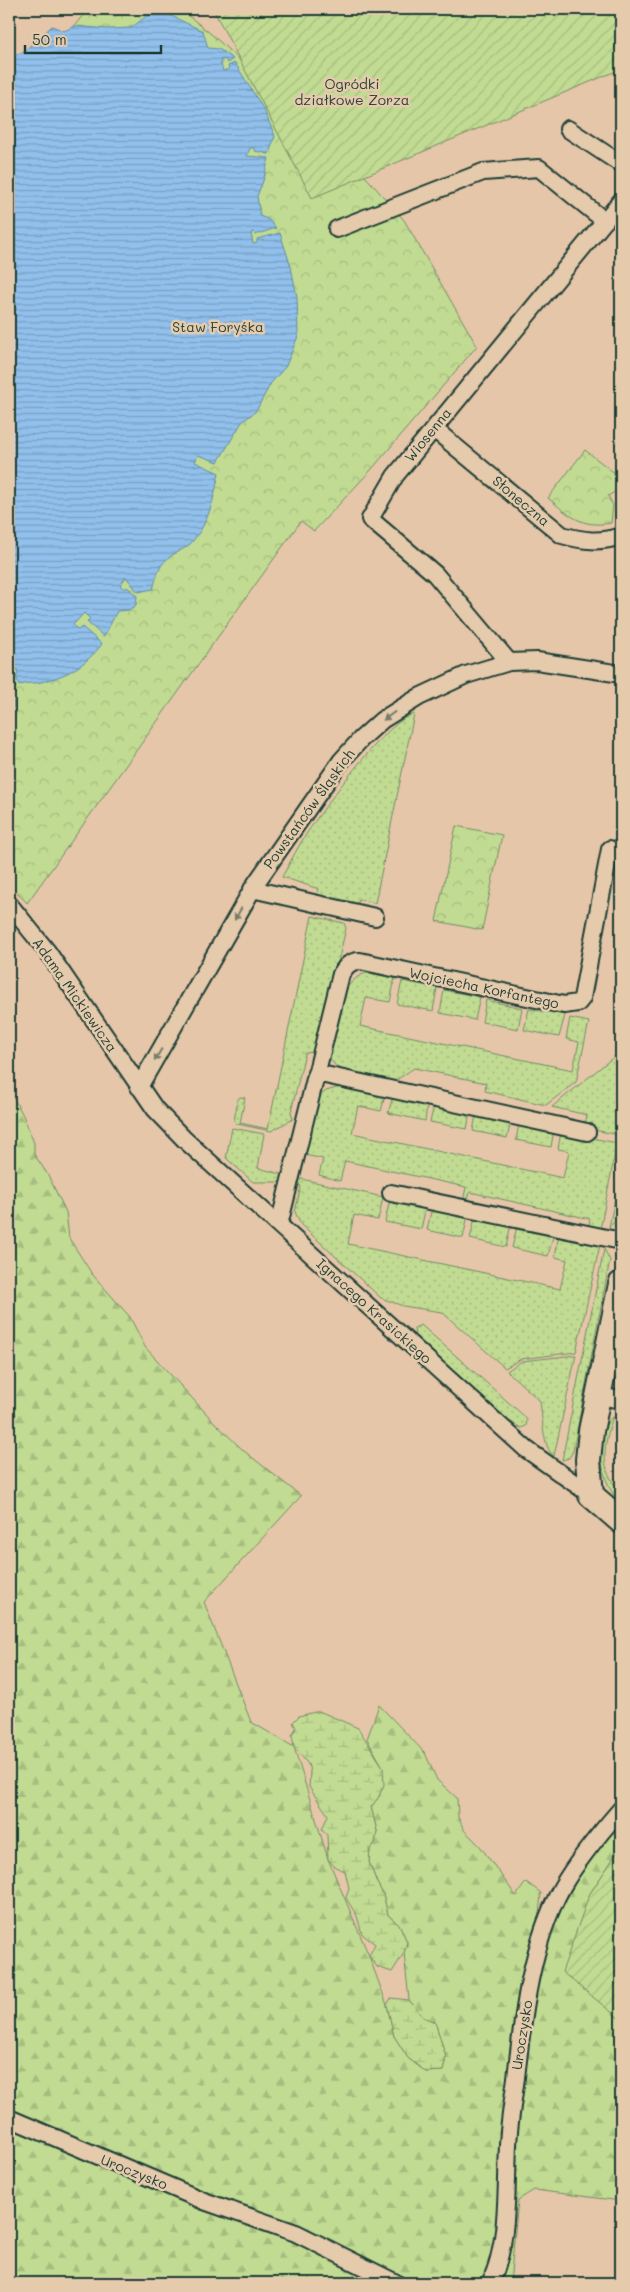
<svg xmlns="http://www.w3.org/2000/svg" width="630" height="2292" font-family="Mali,sans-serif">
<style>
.grass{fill:url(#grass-dots);stroke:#708c63}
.forest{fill:url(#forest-firs);stroke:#708c63}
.wetland{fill:url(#wetland-marsh);stroke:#708c63}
.park{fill:url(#park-crowns);stroke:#708c63}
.garden{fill:url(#garden-furrows);stroke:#708c63}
.water{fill:url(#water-rules);stroke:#638ca2}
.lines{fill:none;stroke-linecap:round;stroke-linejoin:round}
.street-casing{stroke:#1f3d34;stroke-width:20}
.secondary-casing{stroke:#1f3d34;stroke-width:28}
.street{stroke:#e5caac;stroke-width:16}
.secondary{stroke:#e5caac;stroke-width:24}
.oneway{fill:#787c6a}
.labels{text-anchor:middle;stroke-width:5;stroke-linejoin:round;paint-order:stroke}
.park-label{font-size:14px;fill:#274539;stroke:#e5caac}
.street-label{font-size:14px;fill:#1f3d34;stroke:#e5caac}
</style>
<defs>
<pattern id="grass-dots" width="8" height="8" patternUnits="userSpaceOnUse" patternTransform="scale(1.25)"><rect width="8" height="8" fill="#c1db92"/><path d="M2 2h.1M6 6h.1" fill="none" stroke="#a5bd7e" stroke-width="1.8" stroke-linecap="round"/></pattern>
<pattern id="forest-firs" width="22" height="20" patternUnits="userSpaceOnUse" patternTransform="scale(1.25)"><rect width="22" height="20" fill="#c1db92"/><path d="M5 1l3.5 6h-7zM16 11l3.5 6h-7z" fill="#a5bd7e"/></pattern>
<pattern id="wetland-marsh" width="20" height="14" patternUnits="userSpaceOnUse" patternTransform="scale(1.25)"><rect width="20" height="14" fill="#c1db92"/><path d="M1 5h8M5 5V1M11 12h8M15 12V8" fill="none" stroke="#a5bd7e"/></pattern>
<pattern id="park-crowns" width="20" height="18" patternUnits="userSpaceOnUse" patternTransform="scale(1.25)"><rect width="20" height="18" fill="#c1db92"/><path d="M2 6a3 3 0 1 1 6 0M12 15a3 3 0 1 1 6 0" fill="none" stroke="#a5bd7e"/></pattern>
<pattern id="garden-furrows" width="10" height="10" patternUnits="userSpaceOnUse" patternTransform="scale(1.25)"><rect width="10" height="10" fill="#c1db92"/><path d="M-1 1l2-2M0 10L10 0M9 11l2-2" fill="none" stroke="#a5bd7e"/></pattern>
<pattern id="water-rules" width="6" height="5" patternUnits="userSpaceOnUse" patternTransform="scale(1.25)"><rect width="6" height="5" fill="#91c0ec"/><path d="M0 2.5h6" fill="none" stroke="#769dc0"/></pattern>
</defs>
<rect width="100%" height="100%" fill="#e6c6a9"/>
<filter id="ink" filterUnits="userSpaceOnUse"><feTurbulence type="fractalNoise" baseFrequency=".02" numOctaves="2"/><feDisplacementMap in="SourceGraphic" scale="10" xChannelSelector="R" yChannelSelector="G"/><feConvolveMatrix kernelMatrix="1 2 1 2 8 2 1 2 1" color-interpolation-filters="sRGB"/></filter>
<g filter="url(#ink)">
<!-- grass -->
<path class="grass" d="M414 714 375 903 359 899 356 908 316 898 319 889 282 877C291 861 299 844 309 830 325 806 389 718 414 714Z
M312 916 344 923 346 928 328 1006 314 1052 305 1053 291 1112 293 1119 271 1131 237 1124 234 1121 238 1099 240 1097 245 1098 240 1123 268 1129Z
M366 973 395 978 390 1002 366 998 360 1026 573 1070 579 1042 566 1039 570 1018 589 1022 576 1082 546 1105 485 1091 486 1083 414 1068 392 1083 339 1070 330 1059 329 1051C335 1026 337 982 366 973Z
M402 981 437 988 433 1011 397 1004Z
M444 990 480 997 475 1020 440 1013Z
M486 1000 522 1008 518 1029 482 1022Z
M529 1009 565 1015 559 1037 524 1030Z
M621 1051V1125L619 1135 584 1128 587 1115 552 1107Z
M340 1087 385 1095 381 1111 358 1106 352 1133 563 1178 569 1151 558 1149 561 1132 617 1143 601 1225 597 1229H588L590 1219 470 1192 467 1204 463 1202 466 1187 345 1161 340 1181 319 1175 323 1159 305 1155 316 1099 326 1091Z
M393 1097 427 1105 425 1121 388 1113Z
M434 1106 470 1113 467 1129 430 1122Z
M476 1115 511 1122 507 1138 473 1131Z
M519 1124 554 1130 551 1147 516 1140Z
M232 1128 264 1134 258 1168 285 1175 284 1182H253L226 1158Z
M621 1171C621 1191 627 1214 609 1227Z
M297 1178 383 1197 378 1220 354 1215 348 1244 560 1289 567 1260 555 1257 559 1234 598 1243 600 1245 576 1352 521 1359 505 1368 442 1312 403 1306 381 1298 301 1225 295 1212 301 1186 295 1184Z
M390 1199 426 1206 421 1229 385 1222Z
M432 1207 468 1215 463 1238 427 1230Z
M475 1217 511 1224 506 1247 470 1239Z
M517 1226 554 1233 548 1256 512 1248Z
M604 1249 610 1260 573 1451 569 1458 562 1460Z
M421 1325 524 1416 527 1420 526 1426 521 1428 509 1421 415 1336 414 1328Z
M576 1355 554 1456C543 1450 542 1414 540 1401L507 1371 522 1361Z
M613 1416C607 1436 600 1458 610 1477 617 1491 621 1487 621 1504 602 1486 591 1436 613 1416Z"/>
<!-- forest -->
<path class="forest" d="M9 1090 23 1115 34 1143V1154L48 1175 66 1212 69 1238 92 1274 130 1317 145 1347 215 1423 244 1451 301 1496 204 1602 251 1722 294 1747 328 1859 369 1956 387 2005 394 2036 408 2058 426 2072 443 2071 446 2057 435 2022 423 2017 409 2000 404 1953 407 1942 400 1926 388 1915 383 1894 377 1883 369 1862 370 1849 375 1843 377 1831 371 1807 378 1798 383 1767 367 1739 379 1705 425 1753 437 1780 457 1798 458 1817 464 1830 480 1846 516 1896 526 1882 541 1893 539 1915 546 1923 556 1919C575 1879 592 1856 621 1822V1847L589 1895 604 2005 621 2020V2201L534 2190 518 2200 510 2283H9Z"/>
<!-- wetland -->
<path class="wetland" d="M319 1711 358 1728 383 1767 384 1785 378 1798 371 1807 377 1831 375 1843 370 1849 369 1862 377 1883 383 1894 388 1915 400 1926 407 1942 404 1953 392 1972 377 1967 369 1956 375 1944 362 1934 357 1916 346 1898 349 1888 345 1871 335 1867 328 1859 327 1835 322 1829 328 1815 309 1787 310 1771 308 1764 294 1747 292 1735 296 1728 293 1722 299 1716Z
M391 1998 409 2000 423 2017 435 2022 446 2057 443 2071 426 2072 408 2058 394 2036 387 2005Z"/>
<!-- park -->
<path class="park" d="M88 9H180L210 33 310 124 342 150 404 220 477 346 371 470 314 531 301 521 27 903 9 883V106Z
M585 450 621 478V488L608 496 613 505 611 523C581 528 570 516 548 498Z
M456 826 502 835 482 930 436 921Z"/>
<!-- garden -->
<path class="garden" d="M208 9H621V69L312 198 213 9Z
M621 1847V2018L620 2019 562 1972 589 1895Z"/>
<!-- water -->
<path class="water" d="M161 11 203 31 208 48 219 49 233 59 227 63 225 59 220 61 223 71 229 69 228 66 235 63 264 110 275 136 269 154 255 151V148H250L247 156 269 158 263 181 257 196 260 216 269 220 276 228 255 235 254 232 251 233 253 244 257 243V239L280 233 291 267 297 297 298 336 286 366 271 383 256 411 242 422 218 462 198 455 195 462 219 473C214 498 209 524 190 544 186 549 179 550 174 554 158 564 158 573 153 589L138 592 126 577 120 585 124 589 127 587 137 596 136 605 129 610 117 611 104 637 87 622 90 619 84 613 73 625 78 630 82 627 102 644C86 665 67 676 41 682 33 684 26 682 19 686L16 676 18 675 17 669 9 671 16 687 12 691 14 706 9 719V57L23 52 52 26 64 31 75 26 108 29 131 28 148 15Z"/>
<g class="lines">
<!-- street casing -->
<g class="street-casing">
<path id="street" d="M568 129 621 164
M337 229 483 172 539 168 605 221
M434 429 562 535C583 541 600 543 621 536
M509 662 435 574 370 519 395 476 621 201
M252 889 375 917
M9 904 47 951 155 1109 185 1140 526 1449 591 1495
M316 1073 587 1132
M139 1087 256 883 341 761 361 739 382 720 419 697 466 675 509 662 537 661 621 674
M391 1193 621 1241
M279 1225 341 974C346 966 350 961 360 961L564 1005 578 1003 582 998 610 849
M599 1396 621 1400
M9 2118 204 2201 296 2233 396 2283
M490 2283C509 2246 506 2187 508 2145 509 2123 513 2100 516 2078 523 2014 531 1944 562 1887 578 1859 600 1833 621 1809"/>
</g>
<!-- secondary casing -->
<g class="secondary-casing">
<path id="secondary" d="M621 1284 591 1431 588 1460 591 1495 621 1521"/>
</g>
<!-- street -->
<use href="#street" class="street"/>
<!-- secondary -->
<use href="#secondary" class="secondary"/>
</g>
<!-- one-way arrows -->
<defs><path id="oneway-solid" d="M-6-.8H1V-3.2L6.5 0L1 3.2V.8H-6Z" transform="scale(1.25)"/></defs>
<g class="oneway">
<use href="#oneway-solid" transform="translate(389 716) rotate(144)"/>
<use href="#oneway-solid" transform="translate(238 914) rotate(120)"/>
<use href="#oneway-solid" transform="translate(158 1055) rotate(120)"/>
</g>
</g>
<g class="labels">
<!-- park labels -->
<g class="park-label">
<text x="352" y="89">Ogródki<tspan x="352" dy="16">działkowe Zorza</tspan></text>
<text x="218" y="332">Staw Foryśka</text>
</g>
<!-- street labels -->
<g class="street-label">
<text transform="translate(428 435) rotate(-51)" y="5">Wiosenna</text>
<text transform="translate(521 501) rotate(40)" y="5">Słoneczna</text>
<text transform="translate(309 809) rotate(-54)" y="5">Powstańców Śląskich</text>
<text transform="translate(484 988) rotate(12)" y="5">Wojciecha Korfantego</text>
<text transform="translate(75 995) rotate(55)" y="5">Adama Mickiewicza</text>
<text transform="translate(374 1311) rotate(42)" y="5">Ignacego Krasickiego</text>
<text transform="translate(522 2035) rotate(-81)" y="5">Uroczysko</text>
<text transform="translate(134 2172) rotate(22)" y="5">Uroczysko</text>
</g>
</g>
<!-- margin -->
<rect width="630" height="2292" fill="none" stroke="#e5caac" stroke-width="30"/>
<rect x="15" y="15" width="600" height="2262" fill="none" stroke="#1f3d34" stroke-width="2" filter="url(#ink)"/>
<!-- scale -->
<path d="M25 45v8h136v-8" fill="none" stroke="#1f3d34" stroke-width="2.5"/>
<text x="32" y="45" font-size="15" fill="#1f3d34" stroke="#e5caac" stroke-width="4" paint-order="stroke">50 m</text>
</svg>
